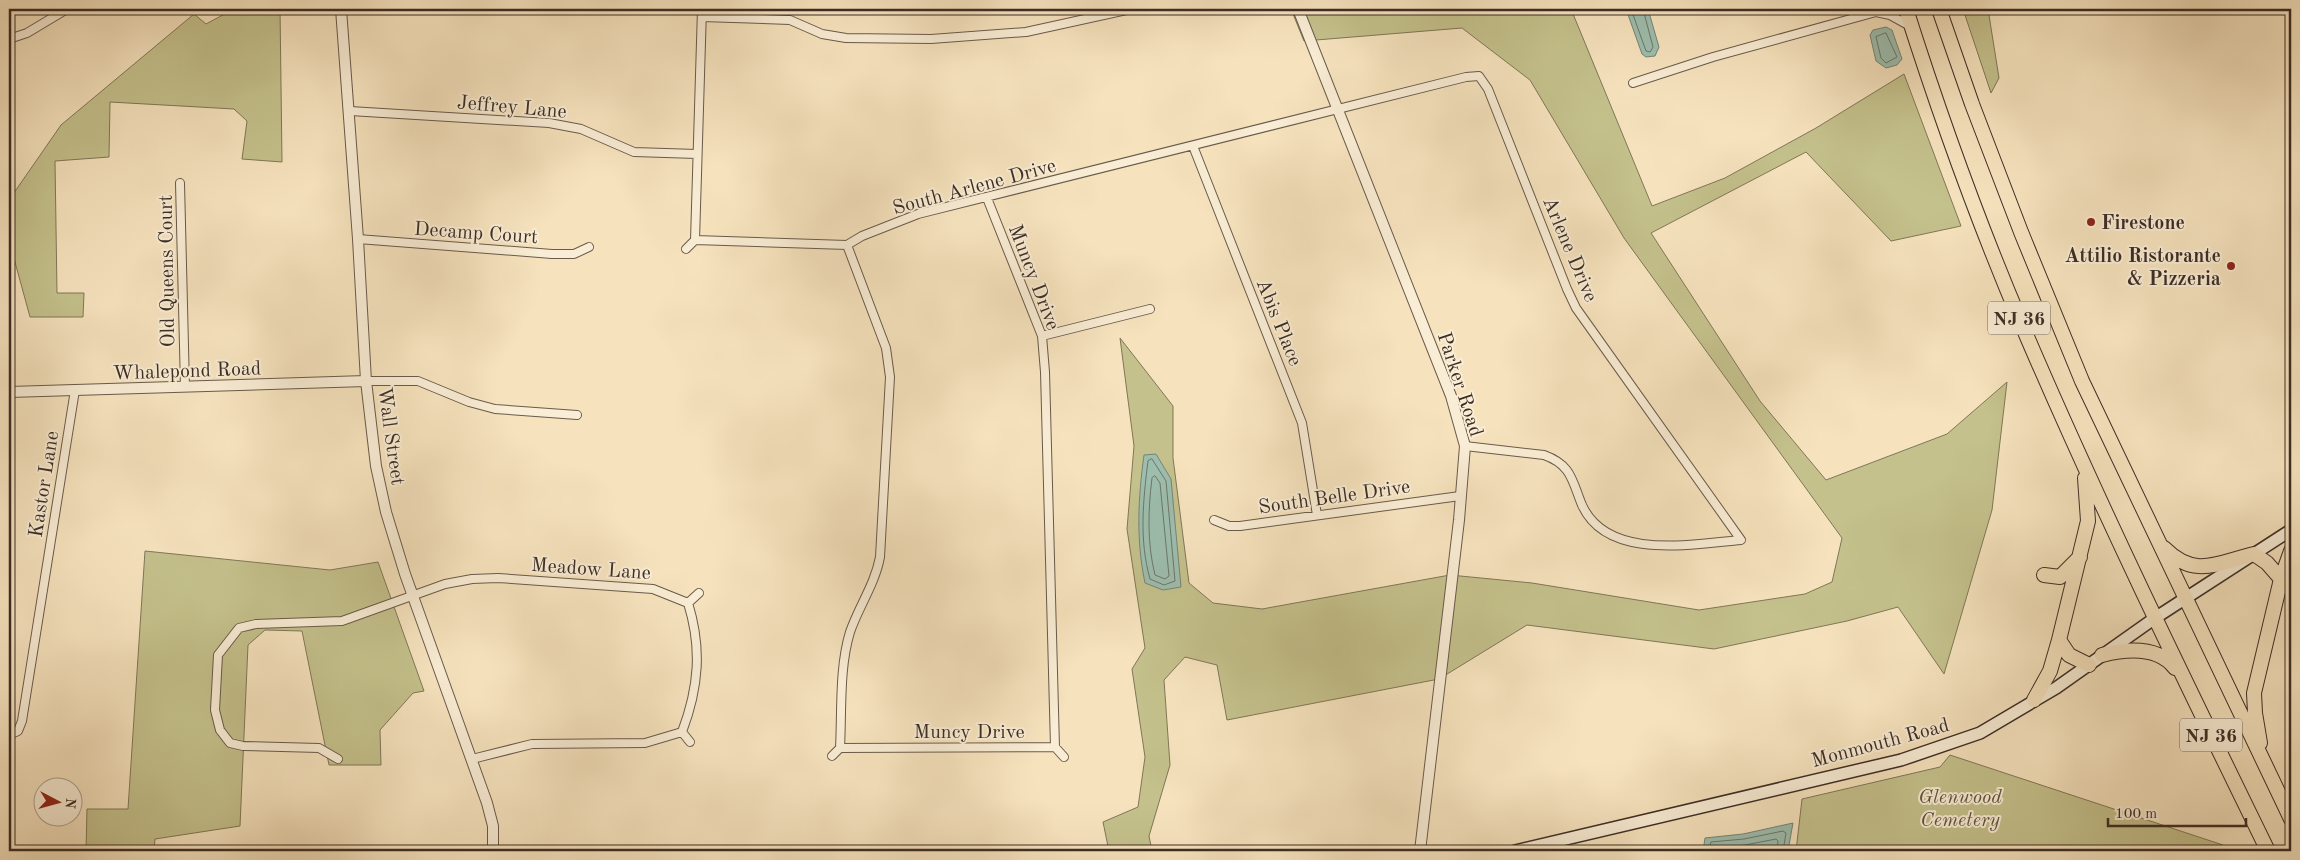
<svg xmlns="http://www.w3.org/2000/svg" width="2300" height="860" font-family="'Old Standard TT',serif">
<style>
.green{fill:#c4c18c;stroke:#807758}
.water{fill:#9dbeae;stroke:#768477}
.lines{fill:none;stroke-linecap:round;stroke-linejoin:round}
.shore{stroke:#6c766a;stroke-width:1}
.minor-casing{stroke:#6a5a4b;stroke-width:10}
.tertiary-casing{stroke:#6a5a4b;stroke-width:12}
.secondary-casing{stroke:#3c2d25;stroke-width:14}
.trunk-casing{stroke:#3c2d25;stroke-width:16}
.minor{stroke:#f9edd5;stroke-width:8}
.tertiary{stroke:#f9edd5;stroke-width:10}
.secondary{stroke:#f9edd5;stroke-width:11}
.trunk{stroke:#f6e3be;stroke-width:14}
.poi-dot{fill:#8f2418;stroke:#f9edd5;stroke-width:2}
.labels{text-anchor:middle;stroke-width:4;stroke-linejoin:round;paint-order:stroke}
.shield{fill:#f9edd5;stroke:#75675a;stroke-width:1}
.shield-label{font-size:19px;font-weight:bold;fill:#3c2d25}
.street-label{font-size:20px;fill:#3c2d25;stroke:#f9edd5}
.poi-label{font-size:20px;font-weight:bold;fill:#3c2d25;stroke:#f9edd5;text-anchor:start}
.park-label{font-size:20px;font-style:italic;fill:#5e523f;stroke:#f9edd5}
</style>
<rect width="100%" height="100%" fill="#f6e3be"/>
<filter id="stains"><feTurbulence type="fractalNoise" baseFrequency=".004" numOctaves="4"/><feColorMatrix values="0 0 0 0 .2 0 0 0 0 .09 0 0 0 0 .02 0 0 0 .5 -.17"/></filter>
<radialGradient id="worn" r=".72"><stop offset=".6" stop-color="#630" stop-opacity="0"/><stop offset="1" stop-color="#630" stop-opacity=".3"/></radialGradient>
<!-- green -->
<path class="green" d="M234 9H280L282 162 242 159 247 121 234 109 110 102 109 157 55 161 57 293H84L83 317H30L9 240V200L61 125 194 14 206 24Z
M1291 9H1376L1378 13 1392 9H1571L1652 206 1725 178 1816 128 1904 74 1961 226 1891 241 1806 152 1651 233 1760 401 1826 480 1947 434 2007 382 1992 510 1944 674 1898 607 1847 621 1714 649 1527 625 1439 679 1227 720 1217 665 1185 657 1164 680 1170 765 1149 836 1152 851H1109L1103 822 1138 807 1145 757 1132 669 1145 648 1127 529 1134 446 1120 338 1173 406V458L1189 583 1213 603 1262 609 1450 575 1532 583 1699 610 1805 594 1832 582 1842 538 1624 238 1530 80 1462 28 1304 41Z
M1963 9H1988L1999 78 1991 93Z
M145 551 330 570 378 562 424 691 413 693 380 730 381 765H329L302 631 265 630 248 645 240 826 155 839 154 851H86L87 809H128Z
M1950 755 2223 845V851H1796L1802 799 1940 767Z"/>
<!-- water -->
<path class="water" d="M1626 9H1648L1659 47 1655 56 1646 57 1642 54Z
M1886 27 1892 30 1902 59 1897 65 1886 68 1876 61 1870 35 1873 30Z
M1156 454 1171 479 1181 587 1163 590 1145 583C1136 540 1138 499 1144 455Z
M1793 823 1788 851H1703L1705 838 1743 834Z"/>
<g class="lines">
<!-- shore -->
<path class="shore" d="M1631 9 1646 51 1650 52 1653 47 1643 9
M1886 33 1897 57 1886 63 1881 58 1876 37Z
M1152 459 1166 481 1175 581 1164 585 1150 579C1139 540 1143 501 1148 461Z
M1155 476 1160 483 1169 576 1165 579 1155 575C1147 543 1148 510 1152 478Z
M1708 851 1711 842 1744 839 1783 831 1786 833 1783 851
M1715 851 1717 848 1745 845 1776 839 1778 841 1777 851"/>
<!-- minor casing -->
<g class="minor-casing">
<path id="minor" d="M702 17 790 20 822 34 846 38 931 39 1026 32 1131 9
M9 39 27 33 67 9
M1633 83 1713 57 1876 12 1890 15 1910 26
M350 111 549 123 581 129 634 152 697 154
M1193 146 1302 423 1317 515
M180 183 185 387
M987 198 1042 336 1045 372 1055 747
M358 239 552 254H574L589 247
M695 240 847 245 862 236 918 214 1466 77 1479 76 1488 89 1567 289 1576 308 1741 540C1693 544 1607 561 1582 505 1572 481 1572 465 1544 455L1465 446
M695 240 702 9
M686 249 695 240
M1042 336 1150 309
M366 381H418L469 402 495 409 577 415
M1214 520 1229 526H1240L1460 496
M688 603 699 593
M682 732 690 742
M9 735 18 731 22 721 75 390
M1055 747 1064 757
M840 748C842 711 839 668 850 632 859 606 875 584 880 557L890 377 886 348 847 245
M840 748 1055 747
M832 756 840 748
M338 759 319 748 243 746 230 743 220 730 215 710 218 655 239 628 256 624 342 621 445 584 472 579 498 578 653 589 688 603C702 648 699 687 682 732L645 743 532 744 472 759"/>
</g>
<!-- tertiary casing -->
<g class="tertiary-casing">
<path id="tertiary" d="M341 9 358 239 366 381 376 466 386 512 405 574 487 803 493 826V851
M1298 9 1451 396 1465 446 1459 520 1420 851
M9 392 366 381"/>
</g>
<!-- secondary casing -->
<g class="secondary-casing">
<path id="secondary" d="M1515 851 1901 760 1980 733 2056 688 2155 618 2291 530"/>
</g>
<!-- trunk casing -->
<g class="trunk-casing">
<path id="trunk" d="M1906 9C1940 116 1978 222 2022 325 2098 503 2183 677 2268 851
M1939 9 1972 104 2021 232 2082 381 2291 819
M2085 478 2088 521 2059 640 2069 655 2089 665
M2164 548C2195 579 2217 563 2254 554L2267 563 2281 579
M2044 575 2060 577 2080 557
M2102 655C2126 649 2158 646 2175 668
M2034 700 2050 671 2059 640
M2260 743 2255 713 2254 693 2281 579 2291 551"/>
</g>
<!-- minor -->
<use href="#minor" class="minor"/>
<!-- tertiary -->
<use href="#tertiary" class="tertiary"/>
<!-- secondary -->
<use href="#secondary" class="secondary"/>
<!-- trunk -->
<use href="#trunk" class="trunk"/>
</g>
<!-- markers -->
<g class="poi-dot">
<circle cx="2091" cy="222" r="5"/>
<circle cx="2231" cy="266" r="5"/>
</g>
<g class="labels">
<!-- shield labels -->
<g class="shield">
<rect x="1988" y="301.5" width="62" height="33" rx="4"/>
<rect x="2180" y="718.5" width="62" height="33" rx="4"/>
</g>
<g class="shield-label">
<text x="2019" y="325">NJ 36</text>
<text x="2211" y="742">NJ 36</text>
</g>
<!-- street labels -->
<g class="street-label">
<text transform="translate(512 106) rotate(5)" y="7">Jeffrey Lane</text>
<text transform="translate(974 186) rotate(-15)" y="7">South Arlene Drive</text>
<text transform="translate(476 232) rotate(4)" y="7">Decamp Court</text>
<text transform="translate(1571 249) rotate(67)" y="7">Arlene Drive</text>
<text transform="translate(166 271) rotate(-91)" y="7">Old Queens Court</text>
<text transform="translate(1035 277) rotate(69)" y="7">Muncy Drive</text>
<text transform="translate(1280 322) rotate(68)" y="7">Abis Place</text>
<text transform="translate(187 370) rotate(-2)" y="7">Whalepond Road</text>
<text transform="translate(1461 384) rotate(72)" y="7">Parker Road</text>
<text transform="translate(392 436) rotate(82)" y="7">Wall Street</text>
<text transform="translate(43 484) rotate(-81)" y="7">Kastor Lane</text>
<text transform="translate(1334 496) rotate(-8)" y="7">South Belle Drive</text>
<text transform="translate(591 568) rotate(4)" y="7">Meadow Lane</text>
<text x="969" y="738">Muncy Drive</text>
<text transform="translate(1880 742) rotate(-15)" y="7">Monmouth Road</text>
</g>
<!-- poi labels -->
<g class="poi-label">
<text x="2101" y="229">Firestone</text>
<text x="2221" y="262" text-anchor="end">Attilio Ristorante<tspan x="2221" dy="23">&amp; Pizzeria</tspan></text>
</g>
<!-- park labels -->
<g class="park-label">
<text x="1960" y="803">Glenwood<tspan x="1960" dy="23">Cemetery</tspan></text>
</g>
</g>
<!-- margin -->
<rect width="2300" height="860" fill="none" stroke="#f6e3be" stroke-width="30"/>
<rect x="10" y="10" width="2280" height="840" fill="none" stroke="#3c2d25" stroke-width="2.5"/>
<rect x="15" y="15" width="2270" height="830" fill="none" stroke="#3c2d25"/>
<!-- north arrow -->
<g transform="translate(58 802) rotate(96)"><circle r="24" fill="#f9edd5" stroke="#ada08f"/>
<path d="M0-4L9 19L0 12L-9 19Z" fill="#8f2418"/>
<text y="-8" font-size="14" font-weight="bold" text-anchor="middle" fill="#3c2d25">N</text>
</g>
<!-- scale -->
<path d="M2108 818v8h138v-8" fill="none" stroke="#3c2d25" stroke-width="2.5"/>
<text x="2115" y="818" font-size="15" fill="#3c2d25" stroke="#f9edd5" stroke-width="4" paint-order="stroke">100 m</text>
<rect width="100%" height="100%" filter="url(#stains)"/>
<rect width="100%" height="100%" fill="url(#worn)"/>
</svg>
